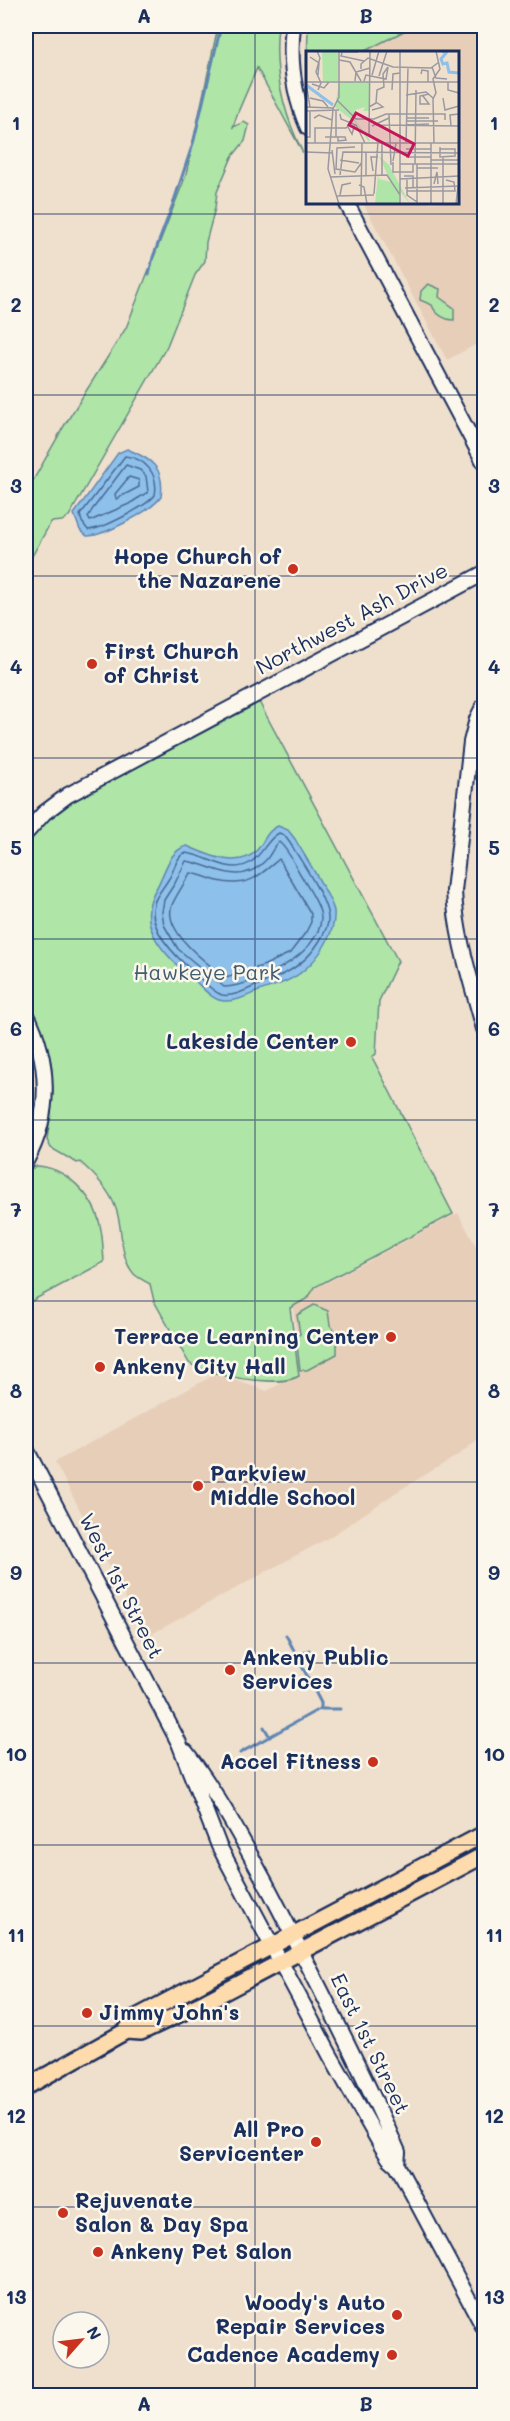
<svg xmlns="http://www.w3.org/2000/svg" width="510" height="2421" font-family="Mali,sans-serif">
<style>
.built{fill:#e7ceb8}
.green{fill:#afe5a7;stroke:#658a82;stroke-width:1.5}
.water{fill:#8dc0ea;stroke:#5f86b2;stroke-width:1.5}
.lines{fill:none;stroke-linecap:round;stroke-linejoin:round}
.shore{stroke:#496996;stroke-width:1.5}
.stream{stroke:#5f86b2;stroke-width:3}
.secondary-casing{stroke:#1b2f5e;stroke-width:18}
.primary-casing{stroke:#1b2f5e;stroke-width:20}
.secondary{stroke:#fbf7ec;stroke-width:14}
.primary{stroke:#fedbac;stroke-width:15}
.grid{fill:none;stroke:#1b2f5e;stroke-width:1.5;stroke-opacity:0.55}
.poi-dot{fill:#c8321e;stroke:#fbf7ec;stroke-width:2}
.labels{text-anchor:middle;stroke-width:5;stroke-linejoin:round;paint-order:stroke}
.poi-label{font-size:21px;font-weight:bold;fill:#1b2f5e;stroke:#fbf7ec;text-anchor:end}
.street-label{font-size:21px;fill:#1b2f5e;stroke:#fbf7ec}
.park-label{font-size:21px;fill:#405c70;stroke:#fbf7ec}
.inset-river{fill:none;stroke:#8dc0ea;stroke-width:3}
.inset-road{fill:none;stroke:#9a99a1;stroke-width:1.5}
.view{fill:#c2185b;fill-opacity:0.15;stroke:#c2185b;stroke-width:3}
.inset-edge{fill:none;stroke:#1b2f5e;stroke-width:3}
.neatline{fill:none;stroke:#1b2f5e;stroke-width:2}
.grid-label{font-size:20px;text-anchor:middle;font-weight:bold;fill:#1b2f5e}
</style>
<rect width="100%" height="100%" fill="#efdfcd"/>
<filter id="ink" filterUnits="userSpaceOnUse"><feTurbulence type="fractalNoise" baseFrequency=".0167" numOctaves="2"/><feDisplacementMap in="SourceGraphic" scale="12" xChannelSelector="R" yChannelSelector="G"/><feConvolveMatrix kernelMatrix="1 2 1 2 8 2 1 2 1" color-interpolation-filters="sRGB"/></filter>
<g filter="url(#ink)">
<!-- built -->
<path class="built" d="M414 26H484V340L447 360 363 203 458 202V52H363Z
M458 1213 478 1250 484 1274V1434L460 1454 398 1491 330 1537 146 1637 55 1462 216 1374 267 1391 302 1372 292 1301Z"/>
<!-- green -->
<path class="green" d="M218 26H278C273 70 283 113 303 153L257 68 238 112 233 127 244 122 249 125 245 141 232 157 217 192 215 208 206 242 205 261 195 275 167 346 69 516 62 521 51 522 26 567V493L64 426 126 328 186 175Z
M308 26H414L363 52H308L307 68Z
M428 284 440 289 439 297 454 308V320C445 320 435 314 432 305L420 300 421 291Z
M258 700 398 961 379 1001 376 1054 372 1057 453 1214 315 1287 308 1298 290 1308 299 1376C280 1388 207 1376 189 1363L154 1301 150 1284C145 1281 138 1278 134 1274 118 1256 124 1227 115 1206 108 1188 94 1174 80 1162L77 1163 51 1148 47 1140 53 1093 51 1063 40 1025 26 999V845C39 824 56 810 76 797Z
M35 1166C65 1166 94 1196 100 1225 103 1237 103 1250 104 1262L26 1304V1175Z
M314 1305 328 1311 330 1325 337 1333V1354L307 1370H300L296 1337 300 1334 297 1315Z"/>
<!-- water -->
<path class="water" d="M127 449C152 459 165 468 161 497 151 511 104 536 87 536L80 530 74 514 118 453Z
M278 826 288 830 295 839C304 855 331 896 334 911 336 932 320 957 304 970 292 981 274 986 259 991 248 995 237 1002 224 1001 213 1001 203 988 195 981 167 957 132 926 157 887 165 873 169 850 187 846 208 855 239 870 257 850 265 841 266 831 278 826Z"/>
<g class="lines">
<!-- shore -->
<path class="shore" d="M125 456C145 458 159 474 155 495 147 506 103 529 88 530L82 522 80 515Z
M126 465 140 470 146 476 148 492 129 504 90 521 88 517 92 510Z
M129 477 139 480V487L116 499 115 494Z
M279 833 284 835 290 843C300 859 330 903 328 921 328 928 323 935 319 942 303 968 281 976 253 987 244 991 232 997 222 995 213 992 204 982 197 975 178 959 139 924 158 895 161 890 165 885 168 880 175 871 174 860 184 853 205 853 229 877 251 862 263 854 267 839 279 833Z
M279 842C289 850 295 866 302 877 308 888 321 906 321 919 319 955 255 986 224 987L178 949 164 925 162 912 164 900 175 883 186 861C214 865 238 888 265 861 271 855 273 847 279 842Z
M279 859 311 914V922L306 932 290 953 265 965 226 978C208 964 162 931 172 905 175 897 186 881 190 873 200 874 209 879 218 881 248 888 259 876 279 859Z"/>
<!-- stream -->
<path class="stream" d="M149 275 153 257 173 204 194 140 221 26
M297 1656 309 1650
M322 1709H340
M264 1727 270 1737
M240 1753 321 1708V1703L286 1635"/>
<!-- secondary casing -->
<g class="secondary-casing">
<path id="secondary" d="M293 26C289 60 294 96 308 128
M346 202 484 462
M484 705 477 719 471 742 454 891C456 939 472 983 484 1029
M26 833 44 813 68 795 484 573
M26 1013C50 1060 52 1114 26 1161
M26 1449 179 1743 219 1846 330 2055 382 2147 389 2158 397 2165 484 2328
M186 1752C219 1795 245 1845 271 1893 311 1970 351 2048 387 2127L398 2152 397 2165"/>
</g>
<!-- primary casing -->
<g class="primary-casing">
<path id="primary" d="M126 2031 141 2032 205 2002 484 1855
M26 2087 126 2031 135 2018 484 1834"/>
</g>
<!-- secondary -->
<use href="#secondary" class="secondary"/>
<!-- primary -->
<use href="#primary" class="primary"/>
</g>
</g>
<!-- grid -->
<path class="grid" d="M255 26V2396M26 214H484M26 395H484M26 576H484M26 758H484M26 939H484M26 1120H484M26 1301H484M26 1482H484M26 1663H484M26 1845H484M26 2026H484M26 2207H484"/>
<!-- markers -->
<g class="poi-dot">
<circle cx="293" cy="569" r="6"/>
<circle cx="92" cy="664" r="6"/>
<circle cx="351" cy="1042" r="6"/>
<circle cx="391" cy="1337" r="6"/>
<circle cx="100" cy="1367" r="6"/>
<circle cx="198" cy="1486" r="6"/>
<circle cx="230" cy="1670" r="6"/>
<circle cx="373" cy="1762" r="6"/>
<circle cx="87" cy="2013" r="6"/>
<circle cx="316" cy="2142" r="6"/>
<circle cx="63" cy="2213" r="6"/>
<circle cx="98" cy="2252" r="6"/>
<circle cx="397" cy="2315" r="6"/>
<circle cx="392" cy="2355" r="6"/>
</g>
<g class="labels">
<!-- poi labels -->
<g class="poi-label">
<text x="281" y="564">Hope Church of<tspan x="281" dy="24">the Nazarene</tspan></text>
<text x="104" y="659" text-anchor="start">First Church<tspan x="104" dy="24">of Christ</tspan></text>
<text x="339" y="1049">Lakeside Center</text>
<text x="379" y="1344">Terrace Learning Center</text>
<text x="112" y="1374" text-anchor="start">Ankeny City Hall</text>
<text x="210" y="1481" text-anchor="start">Parkview<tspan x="210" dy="24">Middle School</tspan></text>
<text x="242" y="1665" text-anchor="start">Ankeny Public<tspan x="242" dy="24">Services</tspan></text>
<text x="361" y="1769">Accel Fitness</text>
<text x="99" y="2020" text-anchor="start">Jimmy John's</text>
<text x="304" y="2137">All Pro<tspan x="304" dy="24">Servicenter</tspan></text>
<text x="75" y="2208" text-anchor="start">Rejuvenate<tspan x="75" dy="24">Salon &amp; Day Spa</tspan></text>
<text x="110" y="2259" text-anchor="start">Ankeny Pet Salon</text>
<text x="385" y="2310">Woody's Auto<tspan x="385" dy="24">Repair Services</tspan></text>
<text x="380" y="2362">Cadence Academy</text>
</g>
<!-- street labels -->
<g class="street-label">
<text transform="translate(352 619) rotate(-28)" y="7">Northwest Ash Drive</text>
<text transform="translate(121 1586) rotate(63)" y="7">West 1st Street</text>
<text transform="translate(370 2044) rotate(64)" y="7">East 1st Street</text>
</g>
<!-- park labels -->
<g class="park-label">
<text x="207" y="980">Hawkeye Park</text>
</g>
</g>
<!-- overview -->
<g transform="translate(306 51)">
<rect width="153" height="153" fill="#efdfcd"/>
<path d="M16 0H32V30H17ZM33 31H63V60H57L59 56 49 59V69L64 89 63 91 50 72 29 56ZM73 105 83 114 104 153 94 140 93 153H69L72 124 73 128 85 131Z" fill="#afe5a7"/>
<path class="inset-river" d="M136 0 140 2 135 8 137 13 141 12 143 21 153 22M0 34 27 54"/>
<path class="inset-road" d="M11 0 14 7 10 21 15 32 12 39M64 0 63 83 72 91 68 143M33 1H52M36 2 35 5 58 10M4 6 13 12 12 24M33 9 44 11 55 30M126 16 130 27 141 28M55 18V13L62 7 87 16 125 17 133 11M115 23 116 19 122 20V31M66 24 73 0M73 25 81 0M49 30 50 21 64 17M58 30 60 24 80 28 82 16M0 31H153M142 31V39L153 42M6 33 18 37 23 31M1 37 4 56M86 39 87 23 94 22M100 44 120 41 127 47M117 45 123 53H114V45L123 43M4 47 17 50 22 56M137 47 139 59 153 55M32 50 50 68H68L80 63H139V69M0 56 27 57M63 56 70 52 71 39 78 36 77 23 82 16M66 59 77 56 70 51M0 60 33 59M30 60V86M34 63 35 68 50 74 59 92M83 63 85 114M8 67 13 64 26 69M100 67H123M100 70H132M70 74 153 75M100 74 123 73M66 75 83 67M145 75 144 64 153 63M42 76 46 83 49 73M0 86H4V60M19 86H39L40 89 32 90V86M0 92H101M9 92V77H40L46 71M98 92H153M100 92 102 16M125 92V153M128 92 127 48 130 42 127 28 134 18 130 0M49 96 31 97 30 118 49 121 56 111M100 98H125M134 98H149V105L134 106V96M26 99 29 123M0 101 26 102M100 106H125M34 109 53 112M125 109H153M87 110 90 92M87 111V121H107V113M94 113H153M109 113 110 39M111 117H132M67 120 65 106H72M34 124 37 101 153 102M60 124V102M76 124V92M98 125H107V137M24 126 81 124 94 144M94 128 153 125M101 128V144L111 151M128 133 131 121 132 133M53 134 58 136 61 153M99 137 153 135M101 140H149L148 131 140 129M34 144 36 134 45 132M55 144 56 92M31 145 68 144M33 153 22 118 27 58 33 46V0M94 153V0M111 153V113M137 153V105M150 153 152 135"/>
<path class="view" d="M50 62 108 93 102 105 43 74Z"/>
<rect width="153" height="153" class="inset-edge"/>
</g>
<!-- margin -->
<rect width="510" height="2421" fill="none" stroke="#fbf7ec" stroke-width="66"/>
<!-- north arrow -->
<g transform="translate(81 2340) rotate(62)"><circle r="28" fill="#fbf7ec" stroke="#a1a7b3" stroke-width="1.5"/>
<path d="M0-4.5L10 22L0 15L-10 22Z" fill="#c8321e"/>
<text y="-9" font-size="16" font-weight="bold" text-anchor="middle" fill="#1b2f5e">N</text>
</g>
<rect x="33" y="33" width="444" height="2355" class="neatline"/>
<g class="grid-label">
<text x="144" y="23">A</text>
<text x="366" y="23">B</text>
<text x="16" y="130">1</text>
<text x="494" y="130">1</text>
<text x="16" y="312">2</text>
<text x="494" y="312">2</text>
<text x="16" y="493">3</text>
<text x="494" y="493">3</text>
<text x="16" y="674">4</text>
<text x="494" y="674">4</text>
<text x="16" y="855">5</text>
<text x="494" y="855">5</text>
<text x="16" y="1036">6</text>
<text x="494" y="1036">6</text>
<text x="16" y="1217">7</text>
<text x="494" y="1217">7</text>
<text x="16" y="1398">8</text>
<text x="494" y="1398">8</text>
<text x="16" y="1580">9</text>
<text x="494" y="1580">9</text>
<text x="16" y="1761">10</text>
<text x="494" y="1761">10</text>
<text x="16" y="1942">11</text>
<text x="494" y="1942">11</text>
<text x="16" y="2123">12</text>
<text x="494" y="2123">12</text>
<text x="16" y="2304">13</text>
<text x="494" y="2304">13</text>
<text x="144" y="2411">A</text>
<text x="366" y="2411">B</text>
</g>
</svg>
